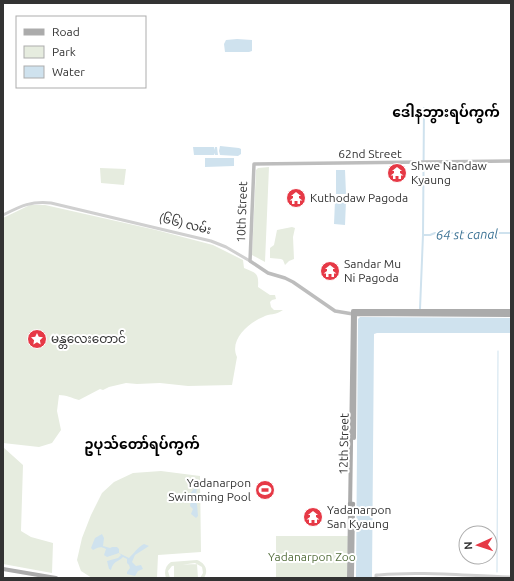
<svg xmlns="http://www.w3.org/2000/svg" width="514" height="581" font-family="Ubuntu,'Noto Sans Myanmar',sans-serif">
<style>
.green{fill:#e6ecdf}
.water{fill:#cfe2ee}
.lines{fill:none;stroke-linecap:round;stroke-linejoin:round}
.stream{stroke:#cfe2ee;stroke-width:1}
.canal{stroke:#cfe2ee;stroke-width:2}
.tertiary{stroke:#d0d0d0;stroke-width:3}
.secondary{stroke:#bdbdbd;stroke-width:3.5}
.primary{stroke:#ababab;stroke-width:4}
.trunk{stroke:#a2a2a2;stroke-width:4.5}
.labels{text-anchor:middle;stroke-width:4;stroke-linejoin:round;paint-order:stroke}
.street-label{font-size:12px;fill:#333;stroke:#fff}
.poi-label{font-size:12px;fill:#333;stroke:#fff;text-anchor:start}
.park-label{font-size:12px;fill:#56703f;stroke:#fff}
.water-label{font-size:13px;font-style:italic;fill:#3f7597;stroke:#fff}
.quarter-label{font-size:14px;font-weight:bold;fill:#000;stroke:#fff}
</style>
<rect width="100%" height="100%" fill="#fff"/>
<!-- green -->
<path class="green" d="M269 167 265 262 252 255 256 170 258 168Z
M100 168 126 169 124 185 101 183Z
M30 205H45L156 230 213 245 243 260 244 268C256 273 259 273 258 287L270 295H275L276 299 272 300 270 302 271 307 274 310H283C275 316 270 313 263 317 248 323 229 340 237 357L232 385 188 386 160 383 137 384 126 383 109 387 103 390 100 389 79 400C72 398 66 395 59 395L57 411 61 430 52 443 39 447 3 443V218Z
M292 227 295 228 293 237 294 259 289 261 285 265 283 260 281 259 270 258V248L274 245 277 230Z
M3 447 23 465 21 531 31 537 53 543 52 573 3 564Z
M161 471 200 476 201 552 158 555 157 578H92L81 571 77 560 82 538 91 515 102 493 114 482 133 473Z
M276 536H348L347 578H276Z
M197 560C205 563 209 570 204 578H200L203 573 202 567 195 563 172 566 168 571 170 578H166C164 572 165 566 171 562Z
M197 564 198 578H174V565Z"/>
<!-- water -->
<path class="water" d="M237 39 252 40V51L249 52H225L224 44 226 40Z
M220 146 239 148 241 149V154L238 156 220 155 219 151Z
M193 147H214L215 150V147H217L218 155H215V153L214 155H194Z
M205 158H234V166L205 167Z
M336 170H345L346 194H336Z
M335 201H346L345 225 334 224Z
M360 317 511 318V333H377L374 334 372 578H356L358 319Z
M195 487 197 488 195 502 197 504 198 516 196 518 191 514 193 509 190 506 191 500 188 497Z
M102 534 104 538 103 546 110 548 112 547H117L119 549V553L129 558C134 553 138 547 144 544L149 546 135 555 132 562 136 566 141 565 143 569 138 571 135 576 127 574V572L130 568 129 565 127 563V559L123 557C118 562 113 561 111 570L109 569 107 561 118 558 121 555 119 553 107 557 104 555 106 549C101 546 98 547 93 550L91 548 95 538Z"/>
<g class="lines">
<!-- stream -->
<path class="stream" d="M497 572 498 351"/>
<!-- canal -->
<path class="canal" d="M423 235H430L435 233H511
M420 309 423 235 424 108"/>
<!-- tertiary -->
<path class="tertiary" d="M3 215C21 206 30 201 51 203L211 241 226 247 250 261
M376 578V575H379C422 571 467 576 511 577"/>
<!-- secondary -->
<path class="secondary" d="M353 314 335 311 293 282 285 278 268 273 250 261 254 164 511 161"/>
<!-- primary -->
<path class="primary" d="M353 314 511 315
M354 438 355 311
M3 569 56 578
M349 578 353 311H511
M352 578 353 506"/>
<!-- trunk -->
<path class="trunk" d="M350 504H353"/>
</g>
<!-- icons -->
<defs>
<g id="temple-disc" transform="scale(1)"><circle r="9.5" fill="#e63946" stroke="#fff"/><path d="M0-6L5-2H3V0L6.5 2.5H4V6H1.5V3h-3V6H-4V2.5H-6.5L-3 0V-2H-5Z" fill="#fff"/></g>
<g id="sight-disc" transform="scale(1)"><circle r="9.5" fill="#e63946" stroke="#fff"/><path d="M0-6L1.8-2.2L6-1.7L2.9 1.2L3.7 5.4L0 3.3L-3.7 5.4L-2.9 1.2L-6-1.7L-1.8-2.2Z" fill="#fff"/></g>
<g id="stadium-disc" transform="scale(1)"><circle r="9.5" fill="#e63946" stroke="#fff"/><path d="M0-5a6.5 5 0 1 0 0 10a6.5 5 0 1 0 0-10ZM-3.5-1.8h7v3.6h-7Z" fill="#fff"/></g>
</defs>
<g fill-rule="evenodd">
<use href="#temple-disc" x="397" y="173"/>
<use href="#temple-disc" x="296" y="198"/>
<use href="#temple-disc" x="330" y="271"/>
<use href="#sight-disc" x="37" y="339"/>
<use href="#stadium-disc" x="265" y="490"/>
<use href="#temple-disc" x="313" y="517"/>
</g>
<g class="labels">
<!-- street labels -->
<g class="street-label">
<text x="370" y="158">62nd Street</text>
<text transform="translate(242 212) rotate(-88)" y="4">10th Street</text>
<text transform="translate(185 224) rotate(14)" y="4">(၆၆) လမ်း</text>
<text transform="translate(344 444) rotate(-89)" y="4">12th Street</text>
</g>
<!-- poi labels -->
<g class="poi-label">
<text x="411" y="170">Shwe Nandaw<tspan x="411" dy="14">Kyaung</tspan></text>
<text x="310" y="202">Kuthodaw Pagoda</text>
<text x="344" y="268">Sandar Mu<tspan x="344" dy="14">Ni Pagoda</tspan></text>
<text x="51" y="343">မန္တလေးတောင်</text>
<text x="251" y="487" text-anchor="end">Yadanarpon<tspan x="251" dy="14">Swimming Pool</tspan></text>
<text x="327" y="514">Yadanarpon<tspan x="327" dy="14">San Kyaung</tspan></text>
</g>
<!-- park labels -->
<g class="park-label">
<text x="312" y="561">Yadanarpon Zoo</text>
</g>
<!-- water labels -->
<g class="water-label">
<text transform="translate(467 234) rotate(-1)" y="5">64 st canal</text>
</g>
<!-- quarter labels -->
<g class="quarter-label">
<text x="446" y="117">ဒေါနဘွားရပ်ကွက်</text>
<text x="142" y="449">ဥပုသ်တော်ရပ်ကွက်</text>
</g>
</g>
<!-- border -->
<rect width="514" height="581" fill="none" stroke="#333333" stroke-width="8"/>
<!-- legend -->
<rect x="16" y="16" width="130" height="72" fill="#ffffff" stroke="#adadad"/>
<rect x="24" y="29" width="20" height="6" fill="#ababab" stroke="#adadad"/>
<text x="52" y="36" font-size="12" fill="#333333">Road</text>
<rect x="24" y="46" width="20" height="12" fill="#e6ecdf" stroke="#adadad"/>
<text x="52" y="56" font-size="12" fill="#333333">Park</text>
<rect x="24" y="66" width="20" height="12" fill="#cfe2ee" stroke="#adadad"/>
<text x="52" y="76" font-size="12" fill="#333333">Water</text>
<!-- north arrow -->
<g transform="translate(478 545) rotate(267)"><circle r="19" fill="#ffffff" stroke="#adadad"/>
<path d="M0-3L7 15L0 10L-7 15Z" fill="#e63946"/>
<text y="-6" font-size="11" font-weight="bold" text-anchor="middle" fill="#333333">N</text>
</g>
</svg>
